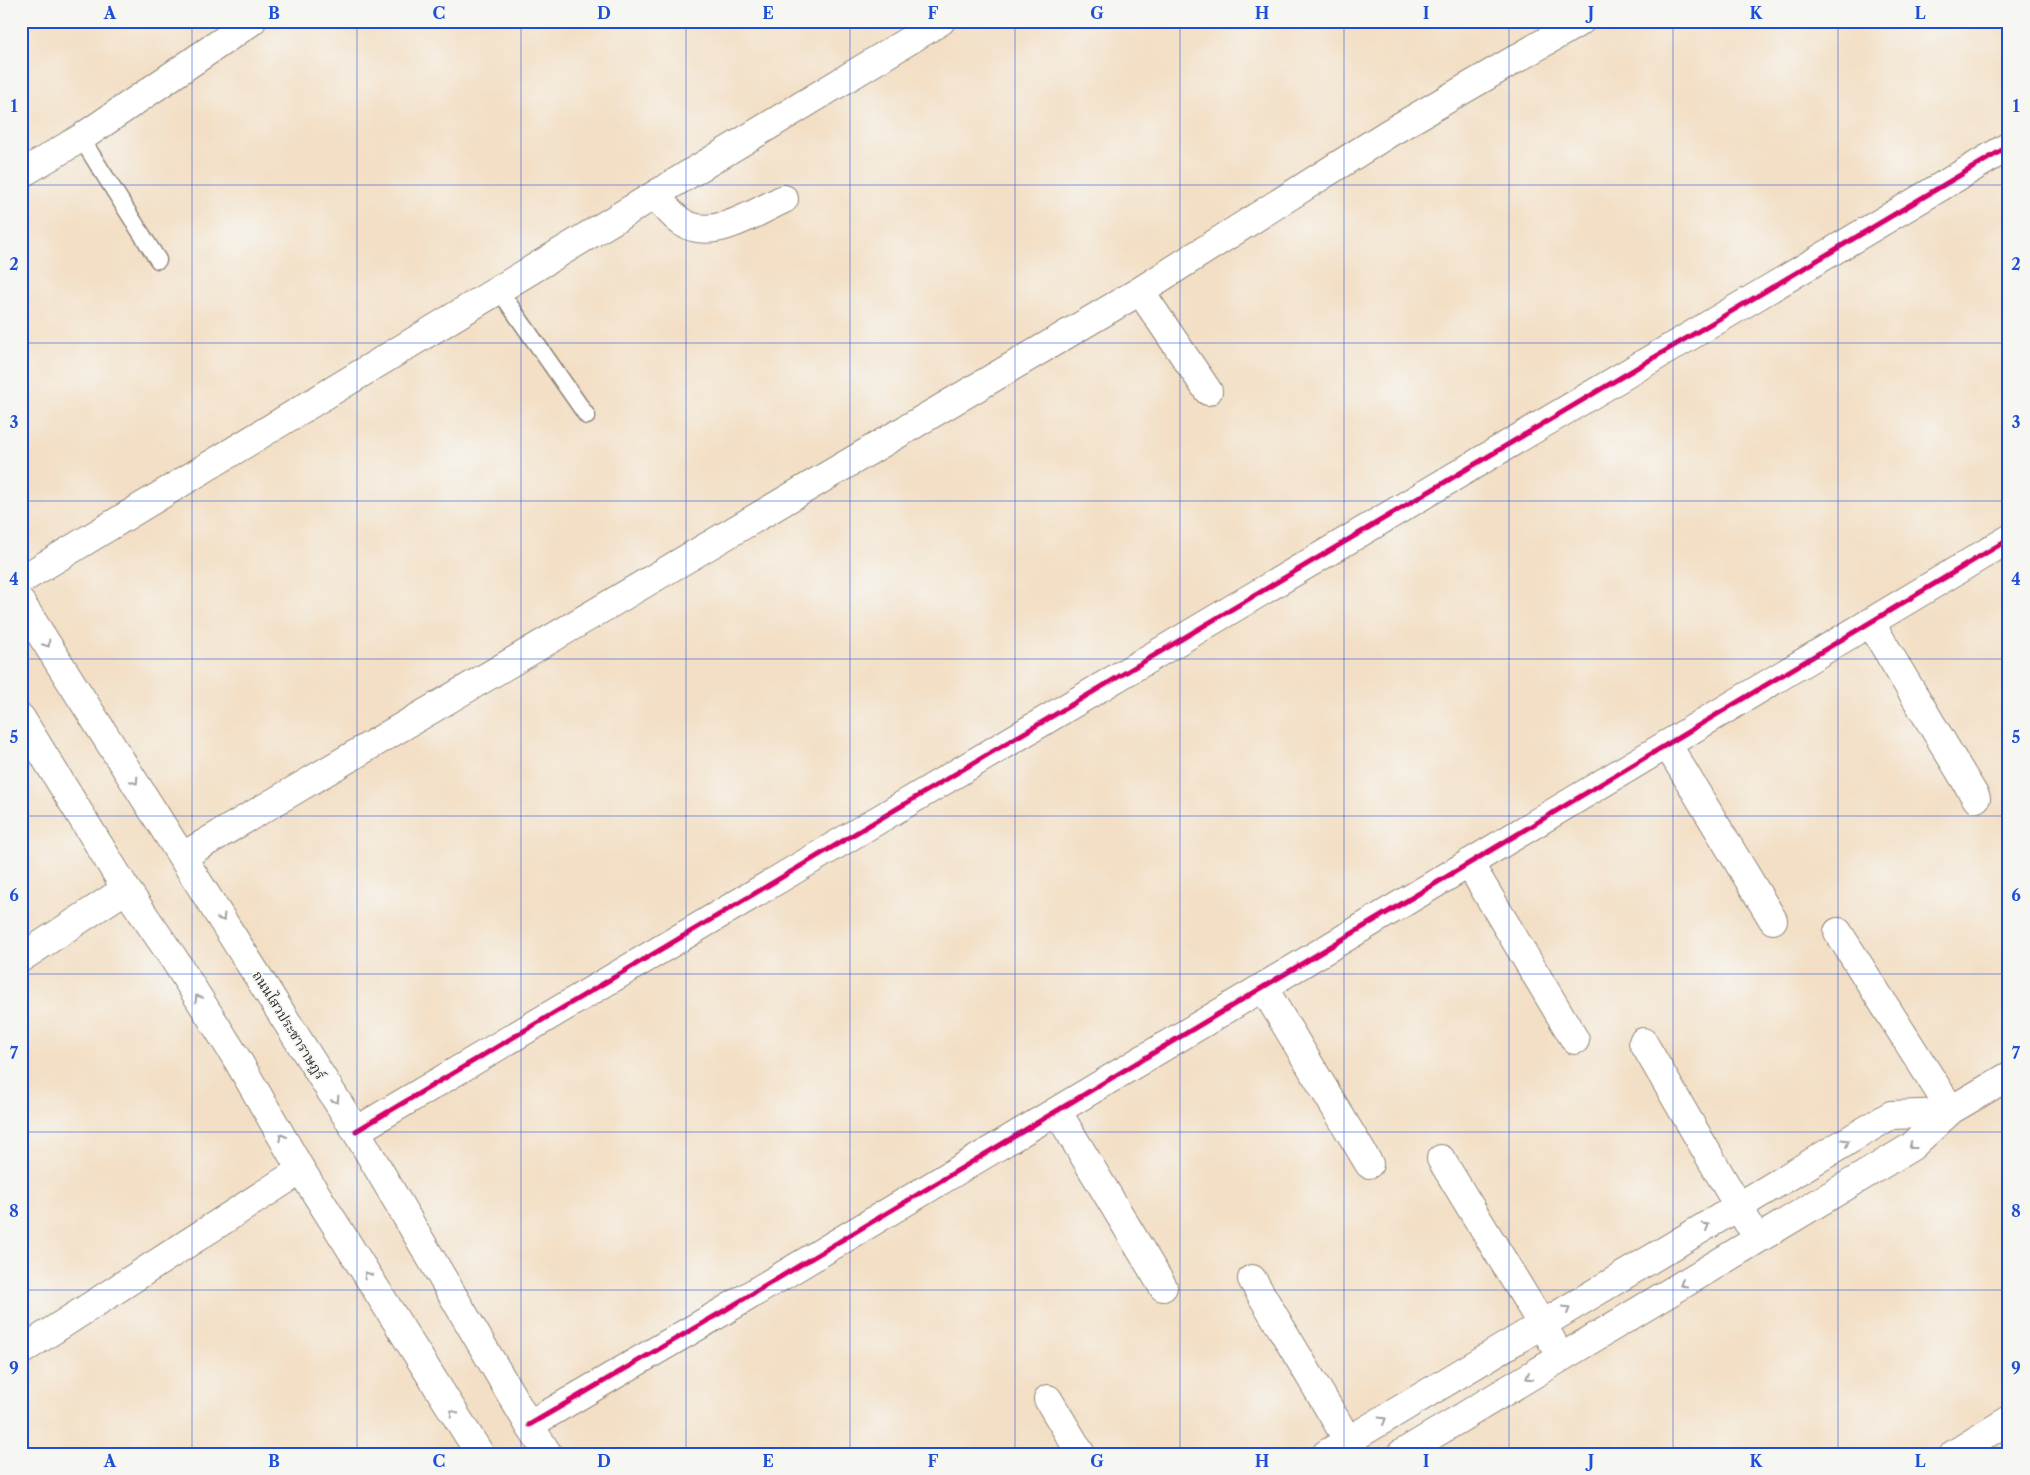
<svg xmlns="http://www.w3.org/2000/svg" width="2030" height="1475" font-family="'Libre Caslon Text','Noto Serif Thai',serif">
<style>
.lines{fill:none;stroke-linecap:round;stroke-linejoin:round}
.lane-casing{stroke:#8f8578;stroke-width:19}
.street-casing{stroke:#8f8578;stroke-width:30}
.secondary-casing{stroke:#8f8578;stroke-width:30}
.lane{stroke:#fff;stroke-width:16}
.street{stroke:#fff;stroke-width:28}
.secondary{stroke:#fff;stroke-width:28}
.cycleway-casing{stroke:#f6f6f2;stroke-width:8}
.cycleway{stroke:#d6006c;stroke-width:5}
.oneway{stroke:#a0a0a0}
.grid{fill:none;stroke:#1d4ed8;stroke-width:1;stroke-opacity:0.55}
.labels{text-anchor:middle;stroke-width:4;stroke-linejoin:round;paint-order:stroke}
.street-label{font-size:14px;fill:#2b2b2b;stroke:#f6f6f2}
.neatline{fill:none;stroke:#1d4ed8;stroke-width:2}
.grid-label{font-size:16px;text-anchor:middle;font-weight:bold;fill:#1d4ed8}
</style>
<rect width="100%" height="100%" fill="#f6f6f2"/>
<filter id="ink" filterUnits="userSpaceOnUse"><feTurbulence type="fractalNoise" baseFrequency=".02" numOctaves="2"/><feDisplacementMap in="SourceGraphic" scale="10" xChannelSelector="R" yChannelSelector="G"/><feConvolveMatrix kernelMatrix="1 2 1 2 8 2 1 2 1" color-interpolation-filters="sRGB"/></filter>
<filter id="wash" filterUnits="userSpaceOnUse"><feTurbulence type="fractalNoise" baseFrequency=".0096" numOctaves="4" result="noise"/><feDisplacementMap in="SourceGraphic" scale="20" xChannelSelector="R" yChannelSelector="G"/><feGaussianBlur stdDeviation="1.12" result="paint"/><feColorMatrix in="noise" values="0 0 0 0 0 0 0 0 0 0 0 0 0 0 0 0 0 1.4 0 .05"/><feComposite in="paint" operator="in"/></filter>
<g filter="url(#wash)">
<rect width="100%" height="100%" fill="#f3dfc5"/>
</g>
<g filter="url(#ink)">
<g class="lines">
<!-- lane casing -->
<g class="lane-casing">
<path id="lane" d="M81 138 158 260
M499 290 587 416"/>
</g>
<!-- street casing -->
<g class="street-casing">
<path id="street" d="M21 174 81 138 252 21
M655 196C664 204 673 217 683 223 715 241 755 212 784 199
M1140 291 1208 391
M21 580 941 21
M1870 622 1976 798
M1667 744 1773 920
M183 856 1140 291 1389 133 1581 21
M1469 863 1575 1040
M1838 932 1951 1110
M21 958 126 889
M1263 987 1369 1164
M1643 1042 1748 1223
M1057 1111 1163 1287
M356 1131 2009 146
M1441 1159 1552 1341
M1252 1279 1356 1454
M21 1351 301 1170
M1048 1399 1081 1454
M529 1425 722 1312 2009 539
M1326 1454 1891 1115 1948 1113
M1401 1454 1911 1147 1951 1110 2009 1076
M1954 1454 2009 1420"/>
</g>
<!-- secondary casing -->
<g class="secondary-casing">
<path id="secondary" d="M21 603 356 1131 529 1425 548 1454
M21 718 126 889 174 959 237 1059 301 1170 480 1454"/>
</g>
<!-- lane -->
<use href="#lane" class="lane"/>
<!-- street -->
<use href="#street" class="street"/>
<!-- secondary -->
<use href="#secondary" class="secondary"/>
<!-- cycleway casing -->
<g class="cycleway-casing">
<path id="cycleway" d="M356 1131 2009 146
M529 1425 722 1312 2009 539"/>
</g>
<!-- cycleway -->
<use href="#cycleway" class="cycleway"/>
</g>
<!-- one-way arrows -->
<defs><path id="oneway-chevron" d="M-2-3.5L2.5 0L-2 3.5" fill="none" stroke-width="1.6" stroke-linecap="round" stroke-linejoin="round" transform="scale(1.25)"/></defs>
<g class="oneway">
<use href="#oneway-chevron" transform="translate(47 644) rotate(57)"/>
<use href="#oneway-chevron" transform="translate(135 781) rotate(57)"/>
<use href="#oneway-chevron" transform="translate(222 918) rotate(58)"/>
<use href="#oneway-chevron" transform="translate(198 998) rotate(-122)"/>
<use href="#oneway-chevron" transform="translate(336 1100) rotate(58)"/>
<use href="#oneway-chevron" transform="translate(282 1137) rotate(-120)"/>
<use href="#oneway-chevron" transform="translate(1846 1142) rotate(-31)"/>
<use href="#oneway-chevron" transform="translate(1912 1146) rotate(142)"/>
<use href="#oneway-chevron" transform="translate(1706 1226) rotate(-31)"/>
<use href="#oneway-chevron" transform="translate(367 1275) rotate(-122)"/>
<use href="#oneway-chevron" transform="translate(1683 1284) rotate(149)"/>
<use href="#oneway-chevron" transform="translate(1567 1309) rotate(-31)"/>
<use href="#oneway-chevron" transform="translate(1529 1377) rotate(149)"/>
<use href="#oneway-chevron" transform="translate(453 1413) rotate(-124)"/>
<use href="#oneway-chevron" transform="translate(1383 1420) rotate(-31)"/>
</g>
</g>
<!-- grid -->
<path class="grid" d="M192 21V1454M357 21V1454M521 21V1454M686 21V1454M850 21V1454M1015 21V1454M1180 21V1454M1344 21V1454M1509 21V1454M1673 21V1454M1838 21V1454M21 185H2009M21 343H2009M21 501H2009M21 659H2009M21 816H2009M21 974H2009M21 1132H2009M21 1290H2009"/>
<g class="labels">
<!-- street labels -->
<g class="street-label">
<text transform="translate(289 1025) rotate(58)" y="5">ถนนไสวประชาราษฎร์</text>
</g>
</g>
<!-- margin -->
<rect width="2030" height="1475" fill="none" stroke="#f6f6f2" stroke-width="55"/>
<rect x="28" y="28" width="1974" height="1420" class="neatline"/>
<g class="grid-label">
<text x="110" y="19">A</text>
<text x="274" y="19">B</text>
<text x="439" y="19">C</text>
<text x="604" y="19">D</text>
<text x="768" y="19">E</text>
<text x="933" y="19">F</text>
<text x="1097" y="19">G</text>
<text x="1262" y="19">H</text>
<text x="1426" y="19">I</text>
<text x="1591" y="19">J</text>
<text x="1756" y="19">K</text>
<text x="1920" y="19">L</text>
<text x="14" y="112">1</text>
<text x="2016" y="112">1</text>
<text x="14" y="270">2</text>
<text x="2016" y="270">2</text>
<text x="14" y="428">3</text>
<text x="2016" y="428">3</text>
<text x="14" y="585">4</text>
<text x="2016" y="585">4</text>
<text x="14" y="743">5</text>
<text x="2016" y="743">5</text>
<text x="14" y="901">6</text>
<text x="2016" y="901">6</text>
<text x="14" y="1059">7</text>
<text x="2016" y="1059">7</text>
<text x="14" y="1217">8</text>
<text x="2016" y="1217">8</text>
<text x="14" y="1374">9</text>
<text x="2016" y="1374">9</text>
<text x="110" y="1467">A</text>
<text x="274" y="1467">B</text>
<text x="439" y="1467">C</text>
<text x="604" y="1467">D</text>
<text x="768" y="1467">E</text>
<text x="933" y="1467">F</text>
<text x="1097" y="1467">G</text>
<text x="1262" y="1467">H</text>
<text x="1426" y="1467">I</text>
<text x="1591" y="1467">J</text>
<text x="1756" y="1467">K</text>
<text x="1920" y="1467">L</text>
</g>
</svg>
